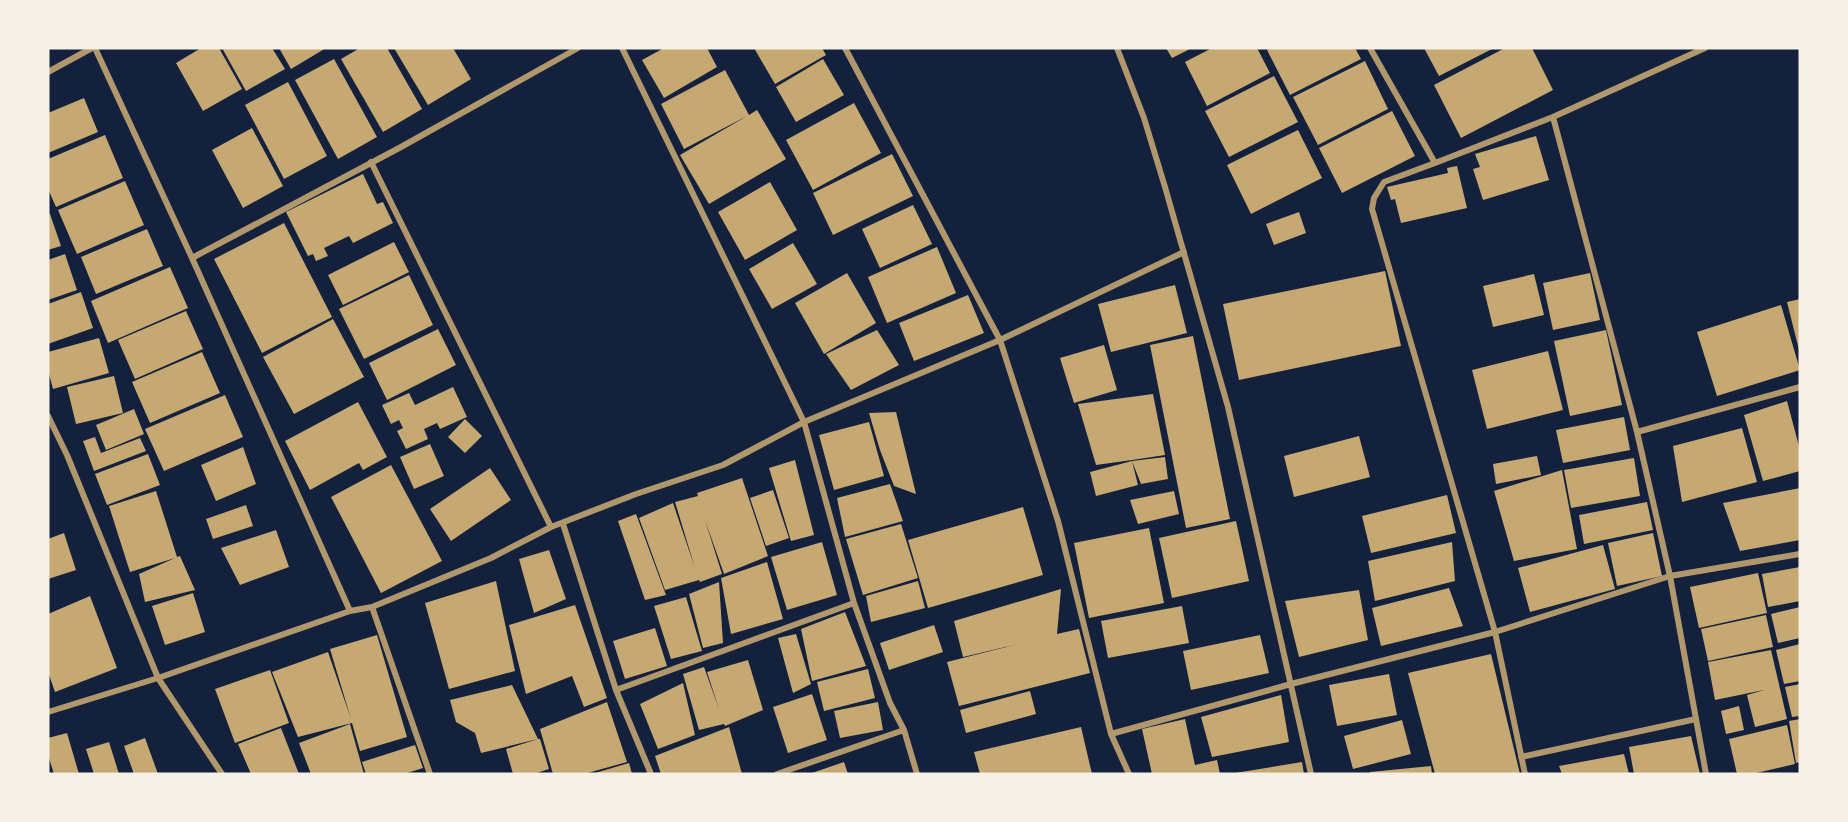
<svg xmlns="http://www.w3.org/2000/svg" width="1848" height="822" font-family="Jost,sans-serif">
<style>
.building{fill:#c6a872}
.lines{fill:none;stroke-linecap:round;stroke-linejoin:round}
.minor{stroke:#b1986c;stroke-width:6}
</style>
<rect width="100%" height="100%" fill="#14213d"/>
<!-- building -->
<path class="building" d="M201 48H219L242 89 203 111 176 63Z
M222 48H272L285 69 246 91Z
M279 48H326L291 69Z
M360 48H387L422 109 383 132 341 59Z
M394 48H453L471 79 428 105Z
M664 48H707L717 67 664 98 642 60Z
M754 48H822L826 55 775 84Z
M1166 48H1192L1172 58Z
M1212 48H1257L1270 73 1207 106 1185 62Z
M1272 48H1355L1361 59 1290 95 1267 50Z
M1424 48H1494L1439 76Z
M1505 48H1532L1553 90 1461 138 1434 85Z
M334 59 377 137 338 159 295 80Z
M823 59 844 95 796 122 776 87Z
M1365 61 1388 109 1318 145 1293 97Z
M725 70 749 115 757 110 786 159 709 204 680 155 747 116 684 149 661 104Z
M1274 76 1298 122 1229 157 1205 111Z
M288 82 327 156 284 179 245 105Z
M84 98 98 132 48 153V113Z
M854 103 881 153 813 190 786 140Z
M1392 111 1415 156 1342 193 1319 148Z
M252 128 283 186 243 208 212 150Z
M1298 130 1322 178 1251 214 1227 165Z
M105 135 123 178 56 207 48 189V159Z
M1536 136 1549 180 1483 200 1473 169 1480 167 1475 154Z
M892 154 913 196 833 235 813 193Z
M1457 166 1467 208 1401 223 1395 199 1391 200 1387 187 1448 173 1447 168Z
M363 174 377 204 383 202 393 223 353 243 349 236 324 248 328 256 316 261 313 254 308 256 286 212Z
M125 181 144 225 77 254 58 210Z
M770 182 797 230 745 260 718 212Z
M913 205 932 244 880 268 862 229Z
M1299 212 1306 233 1274 245 1266 224Z
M48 214H50L61 246 48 250Z
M284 223 332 317 262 353 214 259Z
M147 229 163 266 96 294 81 257Z
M394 242 409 272 343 305 328 275Z
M793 243 817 284 772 309 749 269Z
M937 247 956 293 887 323 868 277Z
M65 254 77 290 48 300V260Z
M170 267 188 308 108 343 91 301Z
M1385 271 1401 346 1239 380 1223 304Z
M847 273 876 323 824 354 795 303Z
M1590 273 1600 320 1553 330 1543 283Z
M1534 274 1544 315 1493 327 1483 286Z
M409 275 433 325 364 359 339 309Z
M1175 285 1187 333 1111 352 1098 304Z
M81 292 93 328 48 344V304Z
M968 295 984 333 914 361 899 323Z
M1800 299V350H1799L1787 302Z
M1781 305 1800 370 1717 396 1697 332Z
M186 311 203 349 135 379 118 340Z
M333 319 364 377 294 414 263 357Z
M438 329 456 365 387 400 369 363Z
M877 330 899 365 851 390 826 354Z
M1606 330 1622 405 1570 416 1554 341Z
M1193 336 1230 519 1186 528 1150 345Z
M99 338 109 373 53 389 48 370V352Z
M1104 345 1117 390 1074 403 1060 358Z
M1548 351 1563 410 1487 429 1472 370Z
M202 352 220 393 150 423 132 382Z
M114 376 123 413 76 424 67 387Z
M453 387 467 417 440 429 437 423 424 429 428 439 406 449 397 431 403 428 399 420 391 424 382 405 409 393 415 405Z
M1153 394 1165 455 1132 460 1131 458 1132 460 1096 465 1078 404Z
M225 395 243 437 164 471 145 429Z
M1787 401 1800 450V471L1763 481 1744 415Z
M358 402 387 457 363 470 359 463 310 490 285 441Z
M134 409 144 434 106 450 96 425Z
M896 412 916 494 894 486 880 450 869 413Z
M1624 417 1630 450 1563 463 1556 430Z
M465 419 482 436 465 453 448 437Z
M869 422 884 476 834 490 819 435Z
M1742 428 1757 482 1682 502 1673 446Z
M1359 436 1370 477 1294 497 1284 456Z
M95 437 101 453 140 438 146 451 94 471 83 441Z
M430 444 444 476 414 489 400 457Z
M243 447 256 484 216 501 201 465Z
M148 454 160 485 107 505 95 474Z
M1537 456 1541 475 1496 484 1493 464Z
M1165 457 1168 479 1141 484 1132 461Z
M1634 458 1640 496 1571 508 1564 470Z
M795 460 814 535 791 541 769 468Z
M1132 461 1138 485 1096 496 1090 472Z
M391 465 442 561 381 593 331 497Z
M490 468 511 500 451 541 430 509Z
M1562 470 1577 549 1514 561 1494 491Z
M742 478 768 556 724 574 705 520 722 574 700 582 699 580 665 590 639 518 673 503 695 568 675 502 698 496 697 493Z
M890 484 903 521 845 537 837 498Z
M1800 488V540L1740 551 1723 503Z
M773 490 789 538 766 546 750 498Z
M156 491 177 557 180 556 195 590 145 602 139 574 175 558 130 572 109 506Z
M1174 491 1179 514 1138 524 1130 500Z
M1447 495 1456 533 1371 553 1362 516Z
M1647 502 1653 530 1584 544 1579 515Z
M246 505 253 526 213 539 206 519Z
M1023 507 1043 575 928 608 908 540Z
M636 514 666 595 645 600 618 521Z
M1236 521 1249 581 1172 598 1159 538Z
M901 524 918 578 863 595 846 539Z
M1149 528 1164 603 1089 618 1074 543Z
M276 530 289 567 240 585 221 548Z
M64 533 76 570 48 579V539Z
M1653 533 1662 576 1617 586 1608 543Z
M822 542 837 595 787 610 771 557Z
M1452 542 1455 581 1375 601 1368 561Z
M1603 545 1615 589 1530 612 1518 568Z
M549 550 566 599 534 613 519 559Z
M767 562 783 619 731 634 721 578Z
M1800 567V601L1768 607 1762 574Z
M1758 573 1767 613 1699 628 1690 587Z
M496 581 515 671 449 689 425 603Z
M918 581 925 608 871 622 866 596Z
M719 582 723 643 703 648 689 594Z
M1449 588 1463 626 1381 646 1372 608Z
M1061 589 1057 634 1079 629 1090 673 959 706 947 662 1026 642 963 657 954 621Z
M1359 590 1368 640 1299 657 1285 601Z
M193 593 205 632 165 645 152 606Z
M90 596 117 668 55 692 48 672V614Z
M686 597 702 651 671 659 654 606Z
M575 605 607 698 584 707 572 676 526 694 509 625Z
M1182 606 1189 643 1108 658 1101 621Z
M1800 607V638L1778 643 1771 614Z
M845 612 866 666 812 681 801 629Z
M1766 615 1773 647 1708 661 1701 629Z
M934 625 943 652 889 670 880 643Z
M655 628 667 666 625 679 613 641Z
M796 634 811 684 793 693 778 638Z
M377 635 407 737 360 751 352 723 298 737 272 672 328 652 351 719 330 649Z
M1260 635 1269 673 1191 690 1183 651Z
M1800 644V681L1784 684 1776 650Z
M1771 650 1787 719 1755 727 1747 695 1764 690 1715 700 1708 662Z
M1491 654 1520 774H1435L1408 673Z
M748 660 763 710 725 726 724 724 699 730 683 674 704 667 719 709 707 672Z
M868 669 875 698 824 711 817 682Z
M270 670 289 723 235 743 215 689Z
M1389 674 1397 715 1337 726 1329 685Z
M683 683 695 735 658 749 640 704Z
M1800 684V716L1792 717 1785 687Z
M512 685 538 739 481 753 475 733 456 722 450 700Z
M1030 691 1036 714 966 733 960 710Z
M812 694 827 740 788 753 773 707Z
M1281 695 1289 742 1212 757 1201 717Z
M607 702 627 762 584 774H553L540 729Z
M878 702 883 730 840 738 834 711Z
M1739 706 1744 730 1726 734 1721 711Z
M1185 719 1195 765 1217 760 1220 774H1152L1142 729Z
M1800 719V762L1796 763 1789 721Z
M1402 720 1411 754 1353 769 1344 736Z
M350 724 364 774H311L299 743Z
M1787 725 1795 764 1752 774H1737L1729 739Z
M729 727 742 774H661L655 756Z
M1081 727 1092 774H980L974 752Z
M281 728 299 774H251L238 744Z
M67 733 79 774H54L48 755V738Z
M1691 736 1700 774H1634L1629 747Z
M145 738 158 774H134L124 746Z
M538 739H540L549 769 533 774H513L506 749Z
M109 742 119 774H94L86 749Z
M415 745 423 768 404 774H366L362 762Z
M1624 754 1629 774H1562L1559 766Z
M844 762 848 774H809Z
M1302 762 1304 774H1235V773Z
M629 763 632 774H595V773Z
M1431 766 1432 774H1370V772Z"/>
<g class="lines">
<!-- minor -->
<path class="minor" d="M95 48 192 258
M622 48 804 422 854 603 890 703 904 730 917 774
M845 48 1000 340 1058 521 1111 734 1129 774
M1117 48 1144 118 1165 187 1228 407 1311 774
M1370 48 1435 163 1384 182 1374 198 1372 209 1495 632 1525 774
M48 72 92 48
M1553 117 1705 48
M371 162 551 527
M48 416 67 455 158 678 350 611 372 607 491 558 551 527 636 494 723 465 804 422 1000 340 1184 252
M1637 432 1800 387
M563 524 616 690 651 774
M372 607 430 774
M350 611 192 258 401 147 578 48
M616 690 854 603
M48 712 158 678 222 774
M1696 719 1670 576 1800 554
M1111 734 1291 684 1495 632 1670 576 1637 432 1553 117 1435 163
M1521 757 1696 719 1706 774
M777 774 904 730"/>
</g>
<!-- border -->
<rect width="1848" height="822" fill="none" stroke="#f6f1e7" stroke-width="99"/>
</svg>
